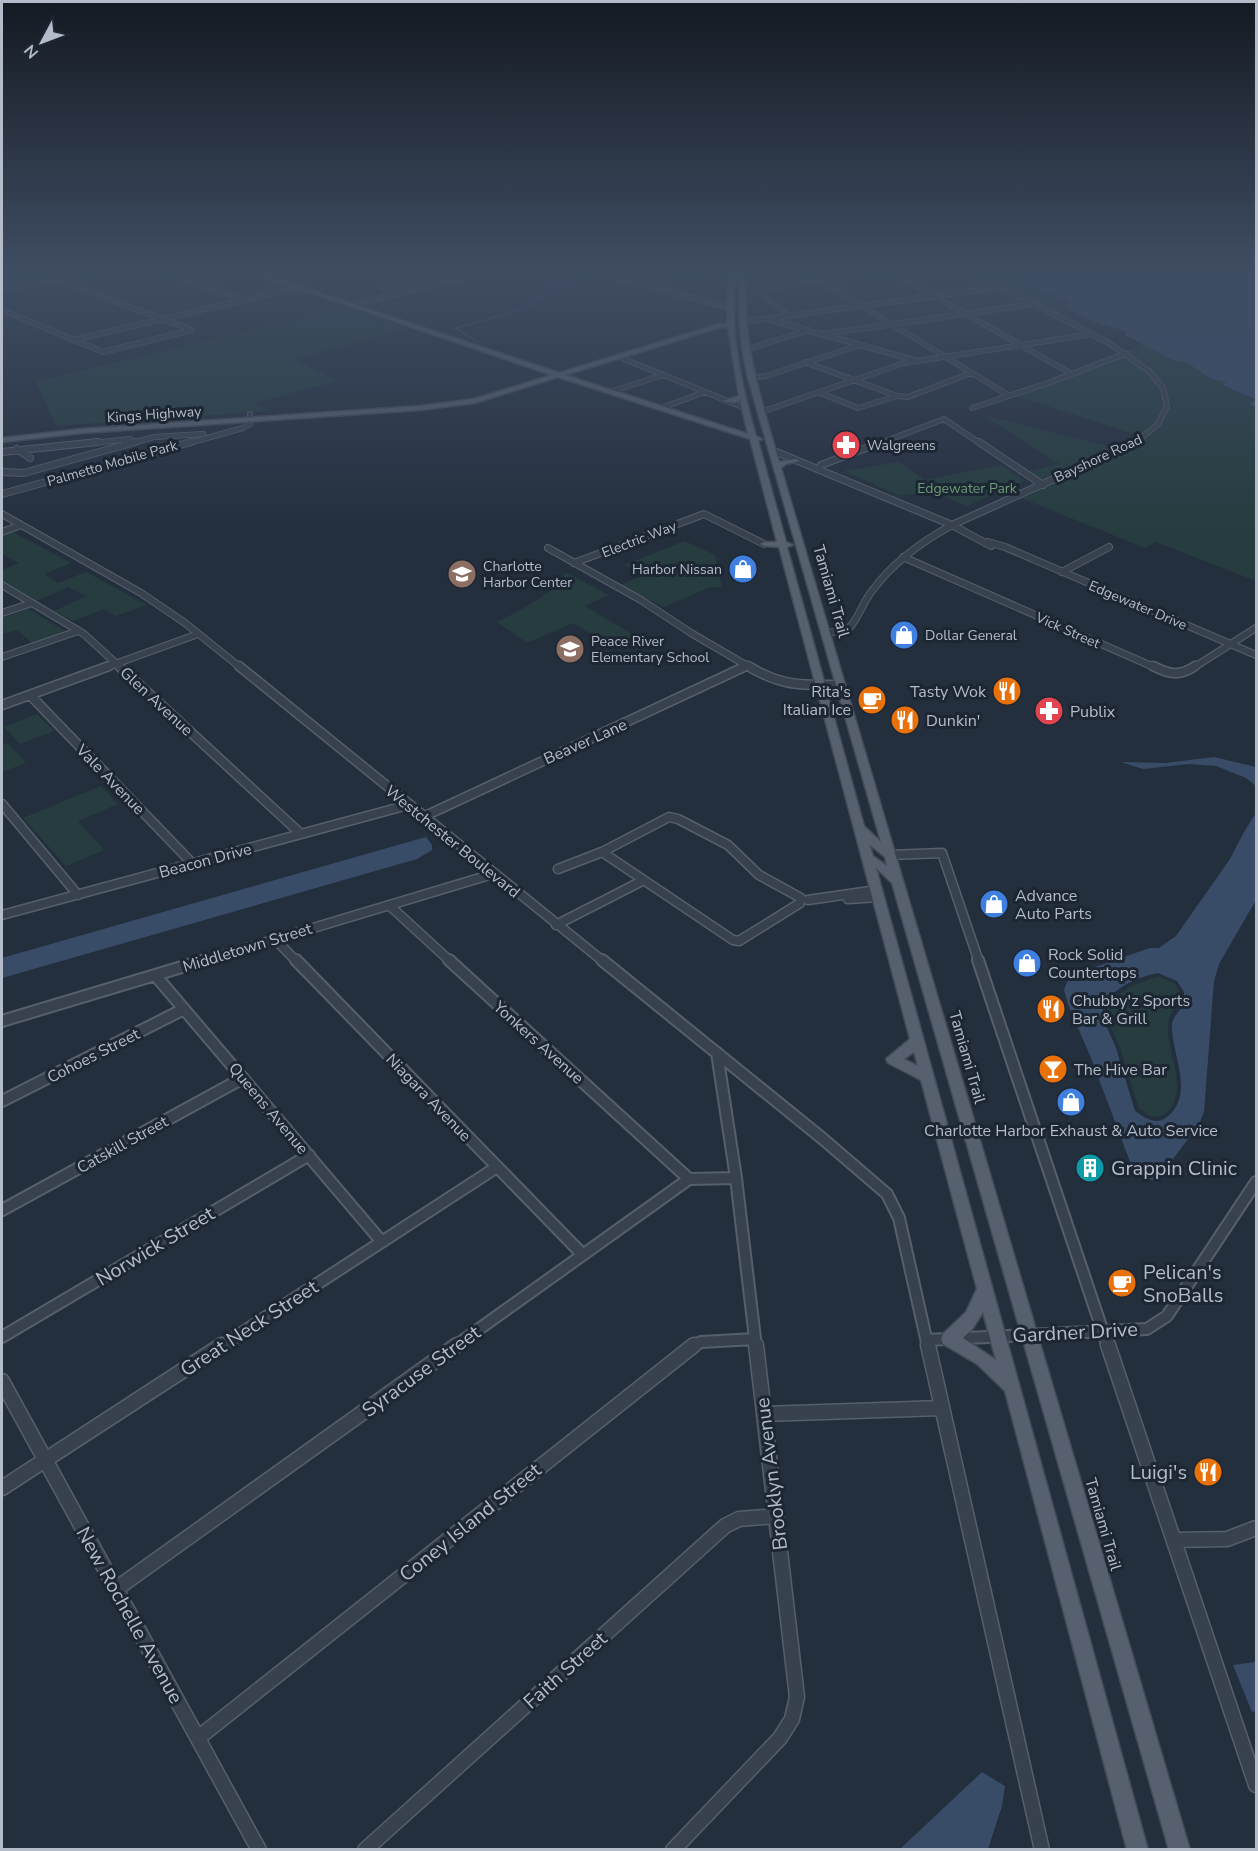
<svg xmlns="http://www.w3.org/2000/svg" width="1258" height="1851" font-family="'Nunito Sans',sans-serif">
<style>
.green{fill:#263c3f}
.water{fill:#394c67;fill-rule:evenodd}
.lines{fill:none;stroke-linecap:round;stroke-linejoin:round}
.stream{stroke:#394c67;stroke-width:1.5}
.minor-far4-casing{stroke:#565f6c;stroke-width:6}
.minor-far3-casing{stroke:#565f6c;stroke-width:8}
.minor-far2-casing{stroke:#565f6c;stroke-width:11}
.minor-far1-casing{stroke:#565f6c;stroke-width:14}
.minor-casing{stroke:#565f6c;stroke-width:17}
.major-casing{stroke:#414a57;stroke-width:3}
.minor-far4{stroke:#38414e;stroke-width:4.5}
.minor-far3{stroke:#38414e;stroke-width:6}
.minor-far2{stroke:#38414e;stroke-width:8}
.minor-far1{stroke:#38414e;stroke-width:10}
.minor{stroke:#38414e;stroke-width:14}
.major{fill:#56606e;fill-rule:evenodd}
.labels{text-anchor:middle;stroke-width:6;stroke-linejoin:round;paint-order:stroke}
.far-street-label{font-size:14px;fill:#b4bcc9;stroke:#1d2633}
.far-poi-label{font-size:14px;fill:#b4bcc9;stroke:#1d2633;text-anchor:start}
.far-park-label{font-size:14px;fill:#6b9a76;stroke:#1d2633}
.street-label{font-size:16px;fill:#b4bcc9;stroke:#1d2633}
.poi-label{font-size:16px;fill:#b4bcc9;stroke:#1d2633;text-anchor:start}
.near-poi-label{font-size:20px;fill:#b4bcc9;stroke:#1d2633;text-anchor:start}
.near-street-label{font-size:20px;fill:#b4bcc9;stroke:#1d2633}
</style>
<rect width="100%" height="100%" fill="#242f3e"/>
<!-- green -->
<path class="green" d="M976 272H1006L1014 276 1023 275 1063 301 1039 305Z
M344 307 408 329 294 359 337 381 256 403 270 411 56 426 36 382Z
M1144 343 1175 361 1186 362 1208 377 1227 382 1236 391 1243 392 1240 393 1256 401 1250 404 1256 407V581L1156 542 1145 548 1021 498 1047 486 1027 472 1059 464 983 415 1115 448 1137 435 1014 395 1131 353 1128 351Z
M899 462 924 480 1002 465 1025 481 967 506 932 491 900 496 844 471Z
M13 532 71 563 44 574 58 583 86 572 147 605 115 616 104 609 73 621 54 611 86 596 68 587 37 601 2 580V570L19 563 2 554V536Z
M685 541 715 555 722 587 708 588 664 607 619 585 643 576 624 565Z
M568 573 608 595 585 606 635 636 612 647 573 623 527 643 497 622C517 612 549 595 564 579V574Z
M28 609 65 631 32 643 17 630 2 634V618Z
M37 714 54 731 20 744 4 727Z
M8 743 26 763 2 772V745Z
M101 786 118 804 78 821 104 850 66 866 23 818Z
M1158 976 1174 983 1180 992C1178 1005 1168 1013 1168 1026 1166 1052 1190 1091 1167 1112 1156 1121 1150 1116 1139 1109L1120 1048 1109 1023 1106 1004 1129 987Z"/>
<!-- water -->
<path class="water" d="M1006 272H1256V407L1249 404 1256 400 1223 385 1226 382 1211 379 1186 362 1175 361 1127 336 1124 333 1127 332C1120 328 1114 328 1107 326 1094 323 1078 314 1066 307L1070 305 1053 293 1047 294 1034 286 1036 284 1023 275 1014 276Z
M1214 757 1256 767V786L1246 778 1216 766 1189 764 1143 769 1121 762 1166 763Z
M1256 813V900L1219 964 1214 981 1204 1112 1198 1126 1156 1181 1135 1175 1091 1058 1069 1007 1064 990 1067 982 1086 970 1150 948H1159L1176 936 1230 859 1244 832ZM1158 973 1177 981 1184 992C1184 996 1184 1002 1182 1006 1177 1015 1171 1018 1172 1030 1174 1059 1194 1095 1167 1117 1156 1126 1145 1118 1135 1111L1116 1048 1105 1023 1102 1004C1115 988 1137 977 1158 973Z
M426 837 432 845V850L417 859 2 978V958Z
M1256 1662V1711L1252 1712 1233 1665Z
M982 1772 1005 1786 1002 1806 988 1849H900Z"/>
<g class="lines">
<!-- stream -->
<path class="stream" d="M478 342 456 328 531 307 544 289 569 282 590 272"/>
<!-- minor-far4 casing -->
<g class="minor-far4-casing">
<path id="minor-far4" d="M23 272 32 276 48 275
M164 272 241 299
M598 272 730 308
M806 272 1008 395
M892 272 1070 373
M973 272 1109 343 1150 372 1163 388 1167 406 1158 424 1134 444
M638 280 704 272
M753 289 791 316
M2 290 88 272
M742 291 884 272
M395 294 384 288 415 272
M351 305 486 272
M2 310 103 352 192 330 55 279
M771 320 914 360
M742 322 1002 287
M824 334 1034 304
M73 340 299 287
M745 350 809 330
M624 359 745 408
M805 362 897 396
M751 378 766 376 860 345
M610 392 663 375
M818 392 858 408 897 396 908 397 971 373
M661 408 705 392
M972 408 1048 383 1127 353
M761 412 904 363 1093 334
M83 444 130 439
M129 444 154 437 203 434
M185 444 243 428 250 424V414
M878 444 944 419 981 444"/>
</g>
<!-- minor-far3 casing -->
<g class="minor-far3-casing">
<path id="minor-far3" d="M979 442 1043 485
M17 449 30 458
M774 451 952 525 991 546
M2 452 98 442
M821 465 882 442
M2 472 24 473 135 442
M2 494 191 442
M2 514 141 593 185 623 241 668
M2 532 21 525
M988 542 1005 547 1256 655
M548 548 641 600 691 633 751 668
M903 557 1156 668
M574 563 704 514 764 544
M1062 572 1109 547
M2 585 84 634 121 668
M2 613 32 603
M826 634 850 627C859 617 863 602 872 591 893 562 921 542 952 525L1136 442
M2 657 78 631
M104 668 198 634
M743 668 747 666
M1193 668 1256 628"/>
</g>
<!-- minor-far2 casing -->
<g class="minor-far2-casing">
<path id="minor-far2" d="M119 666 301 834
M239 666 604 962
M748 666C783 687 802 685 841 685
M1153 666C1169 674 1179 677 1195 666
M30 695 192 863
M2 705 109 666
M2 804 78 895
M423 817 746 666
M890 855 942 853 979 962
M558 869 602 852
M848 899 879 897
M808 900 877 890
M800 903 739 941 733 940 602 852 669 817 678 819 728 845 759 875 801 898
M389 905 451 962
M2 915 408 805
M556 925 642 881
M275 939 297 962
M200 962 493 874"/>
</g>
<!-- minor-far1 casing -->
<g class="minor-far1-casing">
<path id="minor-far1" d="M296 960 583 1255
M449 960 689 1179
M602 960 823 1139 887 1194 899 1218 928 1347
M978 960 1108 1347
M155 975 382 1242
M2 1021 205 960
M717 1053 736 1178 756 1347
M2 1101 184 1009
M2 1210 243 1078
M2 1337 309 1155
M927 1340 1147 1329 1167 1316 1256 1182
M220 1347 497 1167
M454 1347 689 1179 736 1178
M691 1347 701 1342 755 1339"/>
</g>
<!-- minor casing -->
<g class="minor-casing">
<path id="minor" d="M928 1345 1042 1850
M1108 1345 1256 1785
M2 1381 259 1850
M764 1414 942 1408
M2 1488 222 1345
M1174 1540 1227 1539 1256 1528
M116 1589 457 1345
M198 1738 694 1345
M365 1850 725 1526 739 1519 777 1516
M673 1850 780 1738 792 1719 797 1697 756 1345"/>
</g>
<!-- major casing -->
<g class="major-casing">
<path id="major" d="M249 272H258L559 373 715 325 727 323 728 289 730 272H736C728 328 741 383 756 436L762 439 758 441 786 542 793 545 787 547 864 826 881 842 748 378C740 343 737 308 741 272H747C740 339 761 399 779 462L796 459 800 461 786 464 781 468 1190 1850H1169L892 883 876 868 1148 1850H1127L1005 1391 977 1364 943 1344 941 1339 943 1334 966 1312 977 1289 921 1080 888 1063 886 1059 910 1039 779 547 764 546 760 544 764 542H777L750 439 558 377 475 403 420 410 82 433 2 442V438L82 429 420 406 474 399 552 375ZM728 327 739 396 722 401 734 403 740 400 748 434 565 375 718 328ZM869 844 885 857 887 866 873 856ZM914 1052 918 1066 904 1059ZM983 1312 996 1360 963 1338 973 1328Z"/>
</g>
<!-- minor-far4 -->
<use href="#minor-far4" class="minor-far4"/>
<!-- minor-far3 -->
<use href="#minor-far3" class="minor-far3"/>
<!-- minor-far2 -->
<use href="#minor-far2" class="minor-far2"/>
<!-- minor-far1 -->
<use href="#minor-far1" class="minor-far1"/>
<!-- minor -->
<use href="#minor" class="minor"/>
<!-- major -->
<use href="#major" class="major"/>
</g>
<!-- sky -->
<linearGradient id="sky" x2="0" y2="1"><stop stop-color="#141a22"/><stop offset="0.51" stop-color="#3f4d63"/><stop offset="1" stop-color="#3f4d63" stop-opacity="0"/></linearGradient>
<rect width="1258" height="531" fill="url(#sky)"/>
<!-- icons -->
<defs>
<g id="pharmacy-disc" transform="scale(1.5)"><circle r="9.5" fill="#e0444e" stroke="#1d2633"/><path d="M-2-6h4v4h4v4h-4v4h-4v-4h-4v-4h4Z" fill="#fff"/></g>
<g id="shop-disc" transform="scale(1.5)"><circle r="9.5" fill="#3f7fe0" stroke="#1d2633"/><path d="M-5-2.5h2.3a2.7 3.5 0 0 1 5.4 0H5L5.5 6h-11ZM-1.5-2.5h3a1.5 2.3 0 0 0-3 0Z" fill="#fff"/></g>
<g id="school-disc" transform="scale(1.5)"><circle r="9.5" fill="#8d6e63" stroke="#1d2633"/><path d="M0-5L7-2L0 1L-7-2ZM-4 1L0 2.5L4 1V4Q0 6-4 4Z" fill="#fff"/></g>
<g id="restaurant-disc" transform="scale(1.5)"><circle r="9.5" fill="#e8710a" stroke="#1d2633"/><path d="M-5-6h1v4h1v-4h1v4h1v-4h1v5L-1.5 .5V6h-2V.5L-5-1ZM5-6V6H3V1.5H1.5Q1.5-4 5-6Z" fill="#fff"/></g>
<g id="cafe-disc" transform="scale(1.5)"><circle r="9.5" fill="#e8710a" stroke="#1d2633"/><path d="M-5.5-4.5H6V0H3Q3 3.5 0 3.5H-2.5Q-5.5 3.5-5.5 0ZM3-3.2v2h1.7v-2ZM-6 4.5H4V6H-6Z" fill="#fff"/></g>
<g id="bar-disc" transform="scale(1.5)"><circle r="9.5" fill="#e8710a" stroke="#1d2633"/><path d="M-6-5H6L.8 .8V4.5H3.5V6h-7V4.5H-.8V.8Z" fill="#fff"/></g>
<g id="building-disc" transform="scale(1.5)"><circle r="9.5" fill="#0f9aa8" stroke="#1d2633"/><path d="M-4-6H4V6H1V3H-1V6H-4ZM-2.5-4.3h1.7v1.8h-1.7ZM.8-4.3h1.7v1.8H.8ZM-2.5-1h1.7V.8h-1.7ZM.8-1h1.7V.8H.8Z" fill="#fff"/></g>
</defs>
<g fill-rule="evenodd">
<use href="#pharmacy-disc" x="846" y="445"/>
<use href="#shop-disc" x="743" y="569"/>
<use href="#school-disc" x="462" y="574"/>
<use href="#shop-disc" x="904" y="635"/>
<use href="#school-disc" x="570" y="649"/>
<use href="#restaurant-disc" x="1007" y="691"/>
<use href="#cafe-disc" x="872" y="700"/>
<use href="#pharmacy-disc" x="1049" y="711"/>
<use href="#restaurant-disc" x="905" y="720"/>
<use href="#shop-disc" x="994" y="904"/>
<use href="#shop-disc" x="1027" y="963"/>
<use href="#restaurant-disc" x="1051" y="1009"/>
<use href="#bar-disc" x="1053" y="1069"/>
<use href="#shop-disc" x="1071" y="1102"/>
<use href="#building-disc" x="1090" y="1168"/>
<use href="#cafe-disc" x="1122" y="1283"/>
<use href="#restaurant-disc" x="1208" y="1472"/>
</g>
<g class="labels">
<!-- far-street labels -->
<g class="far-street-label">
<text transform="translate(154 414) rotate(-4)" y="5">Kings Highway</text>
<text transform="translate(1098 458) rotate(-25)" y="5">Bayshore Road</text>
<text transform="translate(112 463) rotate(-16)" y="5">Palmetto Mobile Park</text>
<text transform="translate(639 539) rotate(-21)" y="5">Electric Way</text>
<text transform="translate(1138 605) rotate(23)" y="5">Edgewater Drive</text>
<text transform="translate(1068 630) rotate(24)" y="5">Vick Street</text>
</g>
<!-- far-poi labels -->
<g class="far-poi-label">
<text x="867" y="450">Walgreens</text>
<text x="483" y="571">Charlotte<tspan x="483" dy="16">Harbor Center</tspan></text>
<text x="722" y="574" text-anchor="end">Harbor Nissan</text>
<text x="925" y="640">Dollar General</text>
<text x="591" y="646">Peace River<tspan x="591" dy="16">Elementary School</tspan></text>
</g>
<!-- far-park labels -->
<g class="far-park-label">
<text x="967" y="493">Edgewater Park</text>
</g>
<!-- street labels -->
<g class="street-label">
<text transform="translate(832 591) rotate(74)" y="6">Tamiami Trail</text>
<text transform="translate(157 701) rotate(43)" y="6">Glen Avenue</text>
<text transform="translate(585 741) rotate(-24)" y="6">Beaver Lane</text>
<text transform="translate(111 779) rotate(46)" y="6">Vale Avenue</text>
<text transform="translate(453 841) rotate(39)" y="6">Westchester Boulevard</text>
<text transform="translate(205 860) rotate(-15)" y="6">Beacon Drive</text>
<text transform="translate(247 947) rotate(-17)" y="6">Middletown Street</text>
<text transform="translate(539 1042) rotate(42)" y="6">Yonkers Avenue</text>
<text transform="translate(93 1055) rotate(-27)" y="6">Cohoes Street</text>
<text transform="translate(968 1057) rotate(74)" y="6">Tamiami Trail</text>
<text transform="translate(429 1097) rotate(46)" y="6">Niagara Avenue</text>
<text transform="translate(269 1108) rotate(50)" y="6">Queens Avenue</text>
<text transform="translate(122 1144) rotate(-29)" y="6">Catskill Street</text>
<text transform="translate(1104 1524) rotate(74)" y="6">Tamiami Trail</text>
</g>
<!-- poi labels -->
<g class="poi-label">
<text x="851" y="697" text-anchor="end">Rita's<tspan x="851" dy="18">Italian Ice</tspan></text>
<text x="986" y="697" text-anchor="end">Tasty Wok</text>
<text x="1070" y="717">Publix</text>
<text x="926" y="726">Dunkin'</text>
<text x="1015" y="901">Advance<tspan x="1015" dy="18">Auto Parts</tspan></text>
<text x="1048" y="960">Rock Solid<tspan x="1048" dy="18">Countertops</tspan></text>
<text x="1072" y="1006">Chubby'z Sports<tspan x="1072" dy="18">Bar &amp; Grill</tspan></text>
<text x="1074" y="1075">The Hive Bar</text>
<text x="1071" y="1136" text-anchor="middle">Charlotte Harbor Exhaust &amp; Auto Service</text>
</g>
<!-- near-poi labels -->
<g class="near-poi-label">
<text x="1111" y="1175">Grappin Clinic</text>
<text x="1143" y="1279">Pelican's<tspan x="1143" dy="23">SnoBalls</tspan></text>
<text x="1187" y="1479" text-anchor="end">Luigi's</text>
</g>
<!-- near-street labels -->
<g class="near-street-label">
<text transform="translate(155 1246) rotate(-31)" y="7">Norwick Street</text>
<text transform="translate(249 1328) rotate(-33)" y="7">Great Neck Street</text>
<text transform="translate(1075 1332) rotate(-3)" y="7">Gardner Drive</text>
<text transform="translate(421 1371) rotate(-36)" y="7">Syracuse Street</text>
<text transform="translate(771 1474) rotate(-97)" y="7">Brooklyn Avenue</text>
<text transform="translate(470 1522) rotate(-39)" y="7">Coney Island Street</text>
<text transform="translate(130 1615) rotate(61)" y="7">New Rochelle Avenue</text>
<text transform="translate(565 1670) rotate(-42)" y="7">Faith Street</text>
</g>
</g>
<!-- border -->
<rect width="1258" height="1851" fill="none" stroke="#b4bcc9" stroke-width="6"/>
<!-- north arrow -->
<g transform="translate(42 42) rotate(229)" stroke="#1d2633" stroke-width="4.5" paint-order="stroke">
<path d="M0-4.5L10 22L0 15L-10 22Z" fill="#b4bcc9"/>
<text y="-9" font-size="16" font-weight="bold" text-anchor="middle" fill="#b4bcc9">N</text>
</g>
</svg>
